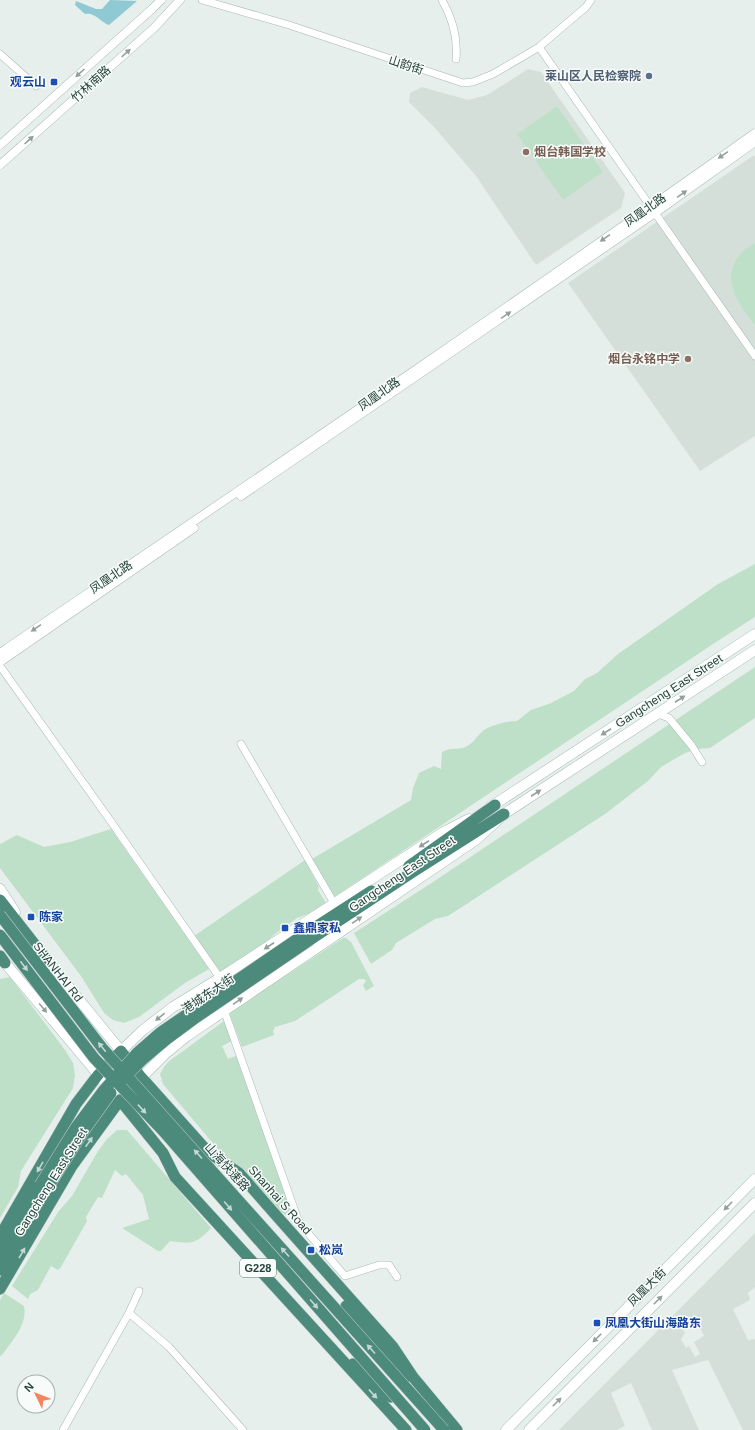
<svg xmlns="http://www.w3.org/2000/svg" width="755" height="1430" font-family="Arial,'Noto Sans SC',sans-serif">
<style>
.built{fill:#d4dfda;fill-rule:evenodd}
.green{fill:#bfe0c8}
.water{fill:#8ec9d4}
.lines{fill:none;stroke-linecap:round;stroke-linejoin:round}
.minor-casing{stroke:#a8b8b2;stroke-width:8}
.tertiary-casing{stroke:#a8b8b2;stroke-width:9}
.secondary-casing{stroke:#a4bbb3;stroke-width:11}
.trunk-casing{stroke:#c2cac8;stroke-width:12}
.minor{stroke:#fff;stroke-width:7}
.tertiary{stroke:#fff;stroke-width:8}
.secondary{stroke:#fff;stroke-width:10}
.trunk{stroke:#4c8a7c;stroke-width:11}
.trunk-bridge-casing{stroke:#c2cac8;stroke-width:12;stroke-linecap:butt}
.trunk-bridge{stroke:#4c8a7c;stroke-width:11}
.oneway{fill:#92a09c}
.oneway2{fill:#c4d9d4}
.service-dot{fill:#5c6f8a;stroke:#f7fbf9;stroke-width:1.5}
.transit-dot{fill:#1a4fb4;stroke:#f7fbf9;stroke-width:1.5}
.education-dot{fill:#8d6e63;stroke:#f7fbf9;stroke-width:1.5}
.labels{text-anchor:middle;stroke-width:3;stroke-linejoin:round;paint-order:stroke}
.shield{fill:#f7fbf9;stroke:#637a73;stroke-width:1}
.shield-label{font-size:11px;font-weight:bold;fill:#24423a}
.street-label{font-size:12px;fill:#24423a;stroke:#f7fbf9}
.service-label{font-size:12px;font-weight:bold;fill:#4e5e75;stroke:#f7fbf9;text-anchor:end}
.transit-label{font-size:12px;font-weight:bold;fill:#164399;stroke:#f7fbf9;text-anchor:start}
.education-label{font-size:12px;font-weight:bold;fill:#785e54;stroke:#f7fbf9;text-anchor:start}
</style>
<rect width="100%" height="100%" fill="#e6efeb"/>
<!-- built -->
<path class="built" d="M528 69 541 72 625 193 621 208 536 265 476 176 435 128 409 102 410 93 422 87 468 100 487 95Z
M754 155 755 157V436L700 471 568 283Z
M755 1233V1287L748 1293 750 1300 733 1309 748 1340 755 1339V1430H743L708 1360 672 1370 699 1430H652L631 1383 611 1393 625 1426 617 1430H559ZM696 1319 704 1336 694 1342 700 1354 695 1357 689 1346 686 1348 681 1339 685 1333 681 1327Z"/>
<!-- green -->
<path class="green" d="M557 106 603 172 563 200 517 134Z
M755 243V325C742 307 723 286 735 262 739 254 747 247 755 243Z
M755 564V617L719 640 334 897 312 859 411 800 413 788 419 773 434 766 441 769 442 752C452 747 454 750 463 748 472 746 477 735 484 730 492 725 508 721 517 721L531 710 551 703 574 691 585 679 597 673 618 654 718 584Z
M755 667V718L710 748 698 749 685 753 661 767 648 781 605 814 448 916 435 919 396 943 392 950 371 964 354 933 433 882Z
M111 829 209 969 185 983 139 1017 124 1023 113 1020 104 1013 81 976 0 868V844L17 835 44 847 70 842Z
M305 860 319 887 318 890 326 903 308 914 297 918 275 934 266 942 220 972 194 936Z
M343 938H346L351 942 374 986 366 991 363 985 366 981 364 979H359L295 1021 275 1027 273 1031 274 1035 242 1047 230 1015 231 1012Z
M10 977 65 1050 73 1063 75 1075 73 1088 21 1171 18 1187 0 1218V979Z
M224 1021 232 1041 222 1046 228 1059 236 1056 292 1212 289 1217 280 1211 266 1194 222 1154 163 1084 160 1074 164 1067 168 1062Z
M117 1130H127L211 1228C195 1245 192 1244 170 1241L161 1251H158L122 1228 149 1219 143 1195 126 1174 122 1176 115 1170 102 1198 98 1197 86 1217 87 1221 61 1267 58 1270 51 1266 38 1290 30 1294 28 1299 12 1286 58 1212 72 1196 98 1151 107 1139Z
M4 1293 24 1306C28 1324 12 1341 2 1355L0 1356V1300Z"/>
<!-- water -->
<path class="water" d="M110 0 137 1 109 25C100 22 95 12 85 14L75 5 76 1 96 9H102Z"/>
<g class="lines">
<!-- minor casing -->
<g class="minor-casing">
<path id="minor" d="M202 0 289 25 463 83 473 82 493 74 524 56 539 47 586 7 591 0
M442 0C453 19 458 37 456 59
M539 47 755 356
M0 54 36 86
M0 666 112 823 220 978
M658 714 669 718 692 746 702 762
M241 744 334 903
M224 1010 298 1220 302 1226 345 1276 379 1265H389L397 1277
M129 1313 169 1347 243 1430
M63 1430 129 1313 139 1291"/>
</g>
<!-- tertiary casing -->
<g class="tertiary-casing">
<path id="tertiary" d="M0 145 152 9 161 0
M0 165 154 28 180 0
M241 496 655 213 755 142
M0 653C253 481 506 310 755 133
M0 662 194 528"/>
</g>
<!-- secondary casing -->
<g class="secondary-casing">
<path id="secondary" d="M489 808 755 634
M0 889 15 912
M41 953 121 1051 143 1030 173 1007 220 978 442 833 469 819
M0 957 113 1092
M136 1083 165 1054 187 1036 477 839 504 814 755 650
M506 1430 755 1179
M529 1430 755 1203"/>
</g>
<!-- trunk casing -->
<g class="trunk-casing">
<path id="trunk" d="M409 866 495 805
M0 900 46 959
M306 933 371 891
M310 940 413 872 504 814
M0 956 5 963
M0 1236 76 1104 98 1075 121 1051 141 1077 208 1152 239 1173 274 1213 393 1347 413 1377 457 1430
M0 1253 40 1185
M0 1270 47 1189
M0 1289 72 1166 120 1100 163 1153 175 1177 406 1430
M346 1306 386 1351 405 1378
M353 1364 391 1397"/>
</g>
<!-- minor -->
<use href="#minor" class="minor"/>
<!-- tertiary -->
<use href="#tertiary" class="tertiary"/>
<!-- secondary -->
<use href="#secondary" class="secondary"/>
<!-- trunk -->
<use href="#trunk" class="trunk"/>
<!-- trunk-bridge casing -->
<g class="trunk-bridge-casing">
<path id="trunk-bridge" d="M0 915 103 1049 444 1430
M0 935 94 1058 164 1132 425 1430
M122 1080 142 1060 167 1039 194 1019 310 940
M40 1185 76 1127 103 1091 137 1053 161 1032 306 933
M47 1189 83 1132 111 1093"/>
</g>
<!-- trunk-bridge -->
<use href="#trunk-bridge" class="trunk-bridge"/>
</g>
<!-- one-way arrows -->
<defs><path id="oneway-solid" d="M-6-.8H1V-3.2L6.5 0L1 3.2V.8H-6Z"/></defs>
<g class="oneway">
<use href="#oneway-solid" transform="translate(126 53) rotate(-42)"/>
<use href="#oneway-solid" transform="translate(80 73) rotate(138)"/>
<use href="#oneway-solid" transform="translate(29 140) rotate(-42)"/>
<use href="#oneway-solid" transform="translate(723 155) rotate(145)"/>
<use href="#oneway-solid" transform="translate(682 194) rotate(-35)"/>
<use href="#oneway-solid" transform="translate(605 238) rotate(145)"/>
<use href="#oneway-solid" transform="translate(506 315) rotate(-34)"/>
<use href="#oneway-solid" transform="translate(36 628) rotate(146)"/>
<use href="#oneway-solid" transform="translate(680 699) rotate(-33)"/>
<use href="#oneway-solid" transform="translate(606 732) rotate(147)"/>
<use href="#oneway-solid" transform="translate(536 793) rotate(-33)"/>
<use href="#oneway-solid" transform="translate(424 844) rotate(147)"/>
<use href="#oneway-solid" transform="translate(357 920) rotate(-34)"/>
<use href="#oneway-solid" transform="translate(269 946) rotate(147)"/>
<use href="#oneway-solid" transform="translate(238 1001) rotate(-34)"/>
<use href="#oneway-solid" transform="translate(43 1008) rotate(50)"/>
<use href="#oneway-solid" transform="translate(160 1017) rotate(141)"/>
<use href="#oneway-solid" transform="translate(728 1206) rotate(135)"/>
<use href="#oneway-solid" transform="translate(658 1300) rotate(-45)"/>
<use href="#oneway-solid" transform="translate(597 1338) rotate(135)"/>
<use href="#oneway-solid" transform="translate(557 1402) rotate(-45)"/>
</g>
<g class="oneway2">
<use href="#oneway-solid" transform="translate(24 966) rotate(53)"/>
<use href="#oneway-solid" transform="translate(102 1047) rotate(-129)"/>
<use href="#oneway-solid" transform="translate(142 1109) rotate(47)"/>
<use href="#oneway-solid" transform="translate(89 1142) rotate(-55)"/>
<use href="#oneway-solid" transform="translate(198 1154) rotate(-132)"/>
<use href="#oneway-solid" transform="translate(40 1167) rotate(120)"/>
<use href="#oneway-solid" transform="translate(228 1206) rotate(49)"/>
<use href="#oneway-solid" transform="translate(285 1252) rotate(-132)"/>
<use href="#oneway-solid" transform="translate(22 1253) rotate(-60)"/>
<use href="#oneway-solid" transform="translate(314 1304) rotate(49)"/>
<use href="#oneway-solid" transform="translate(371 1349) rotate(-132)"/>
<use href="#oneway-solid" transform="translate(373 1394) rotate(47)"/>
</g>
<!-- markers -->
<circle class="service-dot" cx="649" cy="76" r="4"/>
<g class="transit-dot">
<rect x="50" y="78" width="8" height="8" rx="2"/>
<rect x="27" y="913" width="8" height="8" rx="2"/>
<rect x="281" y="924" width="8" height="8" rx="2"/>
<rect x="307" y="1246" width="8" height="8" rx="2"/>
<rect x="593" y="1319" width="8" height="8" rx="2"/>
</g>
<g class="education-dot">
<circle cx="526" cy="152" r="4"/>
<circle cx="688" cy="359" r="4"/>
</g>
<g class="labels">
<!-- shield labels -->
<rect class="shield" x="240" y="1259" width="36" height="18" rx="3"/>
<g class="shield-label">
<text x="258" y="1272">G228</text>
</g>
<!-- street labels -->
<g class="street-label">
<text transform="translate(406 65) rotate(18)" y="4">山韵街</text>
<text transform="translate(91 84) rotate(-42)" y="4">竹林南路</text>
<text transform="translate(645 210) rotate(-35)" y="4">凤凰北路</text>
<text transform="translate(379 394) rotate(-35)" y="4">凤凰北路</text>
<text transform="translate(111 577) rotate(-34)" y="4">凤凰北路</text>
<text transform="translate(669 691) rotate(-33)" y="4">Gangcheng East Street</text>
<text transform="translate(402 874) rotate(-34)" y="4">Gangcheng East Street</text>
<text transform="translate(58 972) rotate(52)" y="4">SHANHAI Rd</text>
<text transform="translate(208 994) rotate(-34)" y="4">港城东大街</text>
<text transform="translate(227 1167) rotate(48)" y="4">山海快速路</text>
<text transform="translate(51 1182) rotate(-58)" y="4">Gangcheng East Street</text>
<text transform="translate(280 1200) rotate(48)" y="4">Shanhai S Road</text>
<text transform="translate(647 1287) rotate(-45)" y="4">凤凰大街</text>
</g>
<!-- service labels -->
<g class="service-label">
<text x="641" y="80">莱山区人民检察院</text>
</g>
<!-- transit labels -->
<g class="transit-label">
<text x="46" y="86" text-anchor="end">观云山</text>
<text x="39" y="921">陈家</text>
<text x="293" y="932">鑫鼎家私</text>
<text x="319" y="1254">松岚</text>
<text x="605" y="1327">凤凰大街山海路东</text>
</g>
<!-- education labels -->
<g class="education-label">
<text x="534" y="156">烟台韩国学校</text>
<text x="680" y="363" text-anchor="end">烟台永铭中学</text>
</g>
</g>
<!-- north arrow -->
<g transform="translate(36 1394) rotate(313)"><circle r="19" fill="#f7fbf9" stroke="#a3b1ad"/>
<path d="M0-3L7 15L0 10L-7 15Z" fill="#f4845f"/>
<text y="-6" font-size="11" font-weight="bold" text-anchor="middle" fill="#24423a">N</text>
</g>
</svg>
